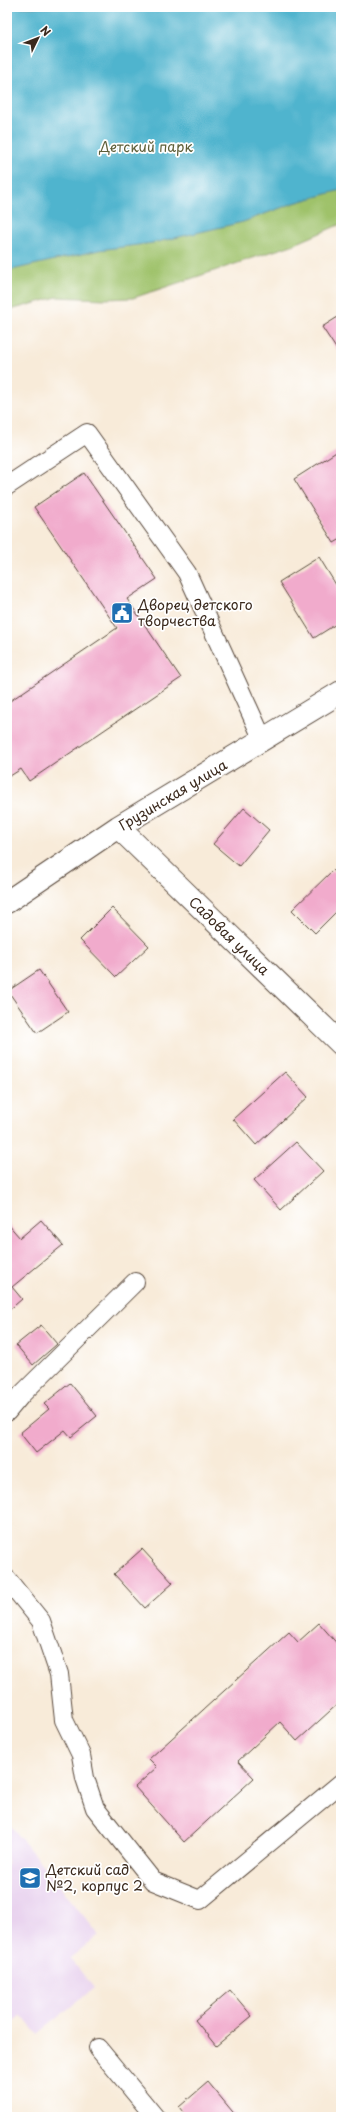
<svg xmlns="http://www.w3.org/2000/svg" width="348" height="2124" font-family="'Playpen Sans',sans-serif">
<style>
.built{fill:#e8d2ee}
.green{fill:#9fc26b;stroke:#6d7644}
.water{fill:#4fb4ce;stroke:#456f76}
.building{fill:#f1abcc}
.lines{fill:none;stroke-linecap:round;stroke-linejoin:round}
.lane-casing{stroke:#57473a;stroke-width:20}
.street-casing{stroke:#57473a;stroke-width:24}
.lane{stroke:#fff;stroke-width:18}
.street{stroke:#fff;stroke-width:22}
.labels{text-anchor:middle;stroke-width:3.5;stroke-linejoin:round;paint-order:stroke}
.park-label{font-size:14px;fill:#5e5f39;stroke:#fff}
.poi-label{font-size:14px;fill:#3b2a1e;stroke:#fff;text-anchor:start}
.street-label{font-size:14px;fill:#3b2a1e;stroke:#fff}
</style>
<rect width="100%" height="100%" fill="#fff"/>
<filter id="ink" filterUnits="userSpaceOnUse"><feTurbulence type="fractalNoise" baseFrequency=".025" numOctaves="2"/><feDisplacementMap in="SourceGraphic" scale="8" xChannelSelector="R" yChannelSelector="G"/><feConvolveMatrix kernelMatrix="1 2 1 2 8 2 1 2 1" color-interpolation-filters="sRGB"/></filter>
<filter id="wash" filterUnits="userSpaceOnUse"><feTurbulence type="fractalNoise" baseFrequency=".012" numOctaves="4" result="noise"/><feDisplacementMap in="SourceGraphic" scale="16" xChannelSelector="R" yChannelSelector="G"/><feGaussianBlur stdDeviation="0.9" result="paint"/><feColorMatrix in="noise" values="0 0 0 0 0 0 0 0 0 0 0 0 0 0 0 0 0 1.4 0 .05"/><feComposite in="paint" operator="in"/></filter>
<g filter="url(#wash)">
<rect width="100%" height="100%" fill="#f8ebd9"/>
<!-- built -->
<path class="built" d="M7 1821 99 1935 70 1958 94 1988 37 2034 21 2015 7 2027Z"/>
<!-- green -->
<path class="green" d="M7 7H341V224L295 244 133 298 105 299 57 297 7 311Z"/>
<!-- water -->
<path class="water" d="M7 7H341V190L294 203 243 222 153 243 99 250 7 271Z"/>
<g id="blocks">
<!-- building -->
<path class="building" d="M341 315V356L322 327Z
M341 449V539L334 543 294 479Z
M84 473 157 579 127 599 181 678 29 781 21 769 7 778V703L117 628 34 507Z
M319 557 341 593V621L314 638 279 582Z
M244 808 269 830 239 866 213 844Z
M333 870 341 878V907L315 933 292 910Z
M112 908 149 946 116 977 80 940Z
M39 970 68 1012 37 1033 8 991Z
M285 1072 308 1097 256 1145 233 1119Z
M296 1142 323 1171 281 1210 254 1180Z
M41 1220 63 1245 12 1287 22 1299 7 1312V1223L20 1238Z
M41 1325 57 1344 33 1365 16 1345Z
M70 1383 97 1416 71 1437 65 1430 36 1453 20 1433 49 1409 44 1404Z
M142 1549 173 1583 145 1608 114 1574Z
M319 1623 341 1648V1701L297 1741 280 1722 238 1761 254 1778 184 1842 135 1787 157 1767 149 1759 289 1632 298 1642Z
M230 1990 252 2016 216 2046 195 2020Z
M208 2082 237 2117H187L179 2107Z"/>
</g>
</g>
<g filter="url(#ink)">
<use href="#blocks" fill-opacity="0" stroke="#57473a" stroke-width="1"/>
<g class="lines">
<!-- lane casing -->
<g class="lane-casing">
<path id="lane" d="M7 486 87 433 187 573 263 740
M7 1412 22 1394 135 1282
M7 1579 41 1621 59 1674 64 1720 81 1755 85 1778 95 1808 153 1881 200 1900 341 1783
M98 2048 155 2117"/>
</g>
<!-- street casing -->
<g class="street-casing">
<path id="street" d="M118 827 341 1044
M7 902 118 827 341 692"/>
</g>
<!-- lane -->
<use href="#lane" class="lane"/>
<!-- street -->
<use href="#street" class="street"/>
</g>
</g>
<!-- icons -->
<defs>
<g id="civic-square" transform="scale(1.15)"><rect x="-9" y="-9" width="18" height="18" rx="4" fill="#1f6fb2" stroke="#fff"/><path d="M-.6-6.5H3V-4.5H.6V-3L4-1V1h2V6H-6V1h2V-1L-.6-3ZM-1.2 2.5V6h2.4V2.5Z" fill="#fff"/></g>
<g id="school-square" transform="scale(1.15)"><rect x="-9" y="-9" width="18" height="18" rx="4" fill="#1f6fb2" stroke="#fff"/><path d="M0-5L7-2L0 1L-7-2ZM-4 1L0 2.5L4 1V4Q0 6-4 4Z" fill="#fff"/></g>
</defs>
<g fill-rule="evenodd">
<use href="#civic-square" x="122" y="613"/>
<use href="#school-square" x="30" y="1878"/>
</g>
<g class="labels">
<!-- park labels -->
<g class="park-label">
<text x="146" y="152">Детский парк</text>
</g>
<!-- poi labels -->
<g class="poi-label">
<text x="138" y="610">Дворец детского<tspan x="138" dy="16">творчества</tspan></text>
<text x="46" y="1875">Детский сад<tspan x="46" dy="16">№2, корпус 2</tspan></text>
</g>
<!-- street labels -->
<g class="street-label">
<text transform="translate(173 795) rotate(-31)" y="5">Грузинская улица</text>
<text transform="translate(229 936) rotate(44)" y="5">Садовая улица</text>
</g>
</g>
<!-- margin -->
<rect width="348" height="2124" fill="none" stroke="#fff" stroke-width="24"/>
<!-- north arrow -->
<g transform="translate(38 38) rotate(47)" stroke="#ffffff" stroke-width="3" paint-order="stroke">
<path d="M0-3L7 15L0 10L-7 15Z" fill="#3b2a1e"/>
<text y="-6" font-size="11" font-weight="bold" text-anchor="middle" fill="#3b2a1e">N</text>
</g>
</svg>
